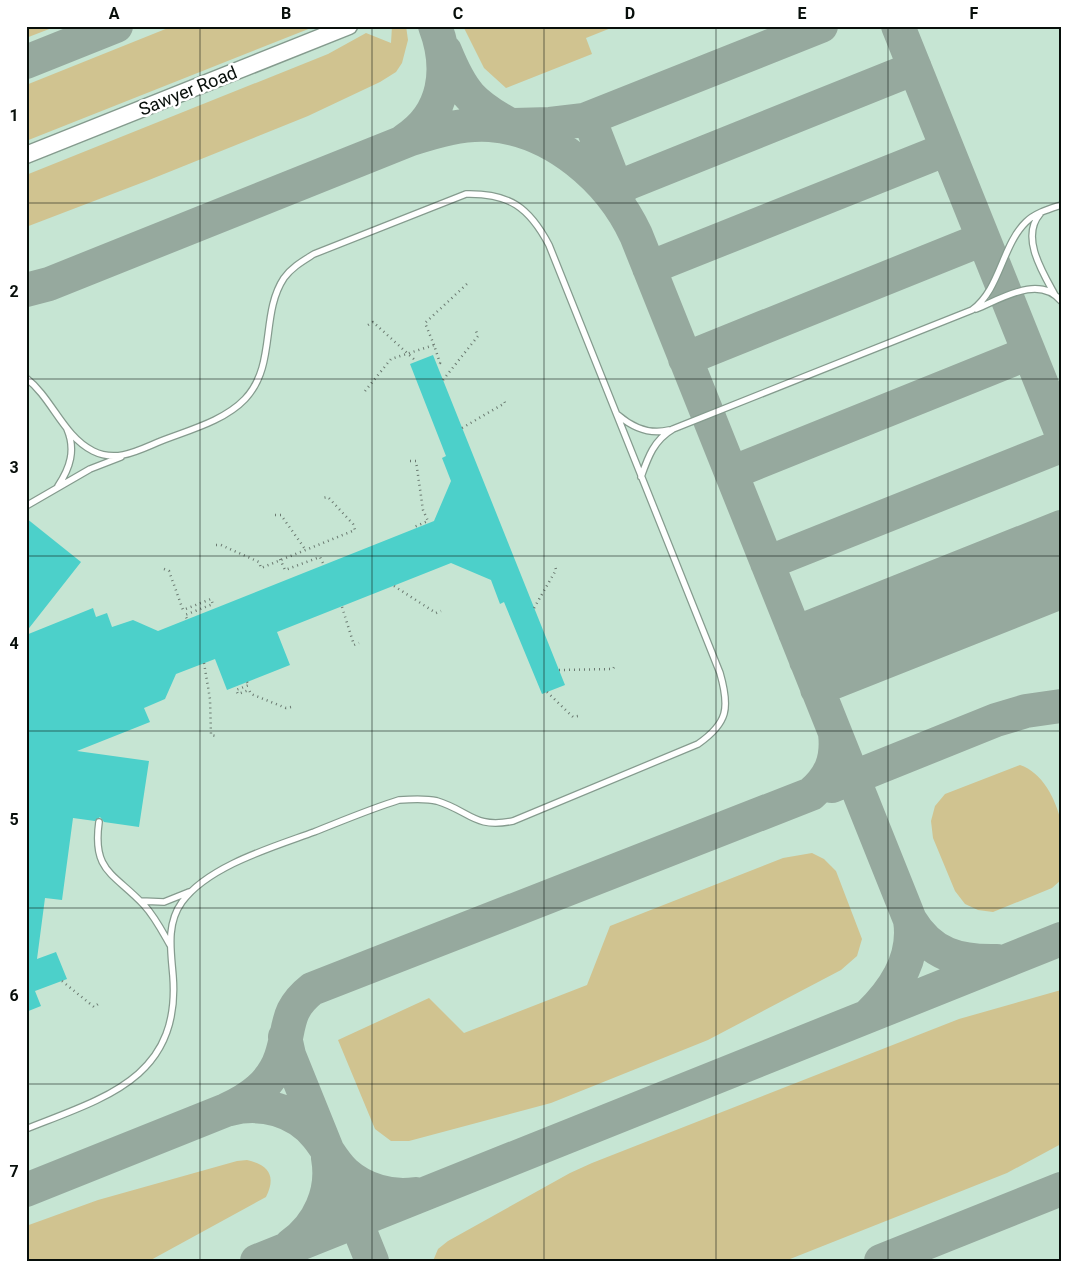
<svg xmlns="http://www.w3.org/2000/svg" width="1087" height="1287" font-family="Roboto,sans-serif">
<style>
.built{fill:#c6e5d3}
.green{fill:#d0c390}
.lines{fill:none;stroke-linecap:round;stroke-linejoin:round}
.taxiway{stroke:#96a99e;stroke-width:34}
.building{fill:#4cd0ca}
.lane-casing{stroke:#859b8e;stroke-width:8}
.secondary-casing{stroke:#859b8e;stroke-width:19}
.path{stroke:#6b7a71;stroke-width:2.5;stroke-dasharray:1 4;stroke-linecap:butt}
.lane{stroke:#fff;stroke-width:5.5}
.secondary{stroke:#fff;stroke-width:16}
.path-bridge{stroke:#6b7a71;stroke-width:2.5;stroke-dasharray:1 4;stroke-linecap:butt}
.grid{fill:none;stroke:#080f0b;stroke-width:1;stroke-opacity:0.55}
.labels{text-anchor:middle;stroke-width:5;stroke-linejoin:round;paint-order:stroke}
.street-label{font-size:18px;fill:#080f0b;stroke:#fff}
.neatline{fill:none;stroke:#080f0b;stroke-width:2}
.grid-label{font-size:16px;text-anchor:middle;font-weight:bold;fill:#080f0b}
</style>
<rect width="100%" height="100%" fill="#d8f0e1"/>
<!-- built -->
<path class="built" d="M26 26H1061V1261H26Z"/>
<!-- green -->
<path class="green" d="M26 26H57L26 38Z
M173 26H316L26 141V85Z
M392 26H406L408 40 402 63 396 72 380 82 308 116 149 180 26 227V175L328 54 366 33 391 43Z
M463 26H616L586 38 592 54 506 88 484 68Z
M1020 765C1042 772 1056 799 1061 822 1064 840 1061 862 1061 880L1052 888 993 912 978 910 965 904 955 891 933 838 931 821 935 806 945 794Z
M812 853 824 859 836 871 862 939 857 956 841 970 708 1040 551 1103 409 1141H391L375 1129 338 1040 429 998 464 1033 587 985 610 926 783 858Z
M1061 990V1144L1007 1173 785 1261H433L438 1249 448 1241 570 1173 592 1163 959 1019Z
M247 1160C270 1165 276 1177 266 1197L149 1261H26V1226L98 1200 237 1161Z"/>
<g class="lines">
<!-- taxiway -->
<path class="taxiway" d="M898 26 1061 432
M445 51C462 93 472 104 512 126
M26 62 116 26
M589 118 619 195
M514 125 550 124 584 120 821 26
M405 140C446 114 451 68 435 26
M616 188 915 68
M649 268 947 149
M26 290 49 284 411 139C436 131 463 123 490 125 553 130 610 179 636 235L910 920C916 958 895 990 869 1015
M685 359 983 239
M731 473 1029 353
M767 563 1061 446
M795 633 1061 527
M806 661 1061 560
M817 689 1061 592
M832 786 996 720 1026 711 1061 706
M910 920C931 955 959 962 997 961
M285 1037 289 1055 372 1261
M230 1109C261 1101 296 1110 317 1136 327 1148 333 1162 345 1173 364 1190 391 1198 416 1194
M26 1190 226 1110C250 1099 272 1084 281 1057 291 1028 284 1011 312 989L811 794C831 777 838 759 835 733
M291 1245C319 1226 334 1191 328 1158
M257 1261 1061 939
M881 1261 1061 1189"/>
</g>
<!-- building -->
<path class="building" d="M433 355 565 685 542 694 504 602 500 604 491 580 451 563 277 632 290 665 227 690 215 659 176 674 165 699 144 708 150 722 77 751 149 761 139 827 104 822 100 817 95 821 73 818 62 900 45 898 37 959 56 952 67 979 35 991 41 1006 26 1012V854L29 838 26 837V635L93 608 96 617 107 613 112 627 133 620 158 631 434 521 451 481 442 458 446 456 410 364Z
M26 518 81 562 26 632Z"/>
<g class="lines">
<!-- lane casing -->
<g class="lane-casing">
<path id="lane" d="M1040 214C1020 237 1043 273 1055 295
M976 309C1001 299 1039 274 1061 301
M26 378C52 398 63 436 93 451 117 463 139 450 161 441 189 430 224 421 245 399 277 365 260 314 284 278 292 267 303 261 314 254L466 194C509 193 529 207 549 245L720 673C730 708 728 723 698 744L513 821C474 829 470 811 437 801 425 798 411 799 399 800 370 809 342 821 314 832 273 847 208 866 182 902 166 924 171 951 173 976 181 1078 104 1098 26 1129
M618 415C632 427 650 435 669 430
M641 477C648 457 654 440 673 429L972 310C1000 290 1002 245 1026 222 1035 213 1049 209 1061 205
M58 486C70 468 76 450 67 429
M26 506 90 469 121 457
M99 822C92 872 114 873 144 905 155 917 162 931 170 945
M141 901 164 902 189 892"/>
</g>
<!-- secondary casing -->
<g class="secondary-casing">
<path id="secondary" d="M26 155 349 26"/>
</g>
<!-- path -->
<path class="path" d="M434 345 425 323 468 283
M443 380 478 336 476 331
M365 391 391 359 434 345 440 363 437 364
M462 428 505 403 503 399
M410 461H416L423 510 428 521 414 527 415 529
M275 515H281L305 549
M216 545H221L259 562 261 568 355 530 353 524 328 497 322 498
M280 559 285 570 320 557 324 565
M164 569 169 571 183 610 211 599 213 604 185 615 187 619
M394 586 436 613 441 611
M342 607 354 645 359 643
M534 608 556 570 555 564
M204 663 210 699 211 735 216 736
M559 670 613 669 616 664
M247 682 249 685 236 690 238 694 249 690 251 694 286 708 291 707
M547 692 573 717 578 716
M62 981 94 1007 98 1004"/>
<!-- lane -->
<use href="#lane" class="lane"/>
<!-- secondary -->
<use href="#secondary" class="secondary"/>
<!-- path-bridge -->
<path class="path-bridge" d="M368 325 373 322 416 361"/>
</g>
<!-- grid -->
<path class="grid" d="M200 26V1261M372 26V1261M544 26V1261M716 26V1261M888 26V1261M26 203H1061M26 379H1061M26 556H1061M26 731H1061M26 908H1061M26 1084H1061"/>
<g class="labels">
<!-- street labels -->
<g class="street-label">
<text transform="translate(188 91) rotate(-22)" y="6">Sawyer Road</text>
</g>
</g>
<!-- border -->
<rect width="1087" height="1287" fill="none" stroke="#ffffff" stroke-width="55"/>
<rect x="28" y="28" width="1032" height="1232" class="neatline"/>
<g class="grid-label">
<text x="114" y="19">A</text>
<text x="286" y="19">B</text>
<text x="458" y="19">C</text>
<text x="630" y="19">D</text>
<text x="802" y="19">E</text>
<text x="974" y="19">F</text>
<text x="14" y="121">1</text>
<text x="14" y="297">2</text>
<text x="14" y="473">3</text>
<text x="14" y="649">4</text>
<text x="14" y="825">5</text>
<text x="14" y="1001">6</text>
<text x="14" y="1177">7</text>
</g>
</svg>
